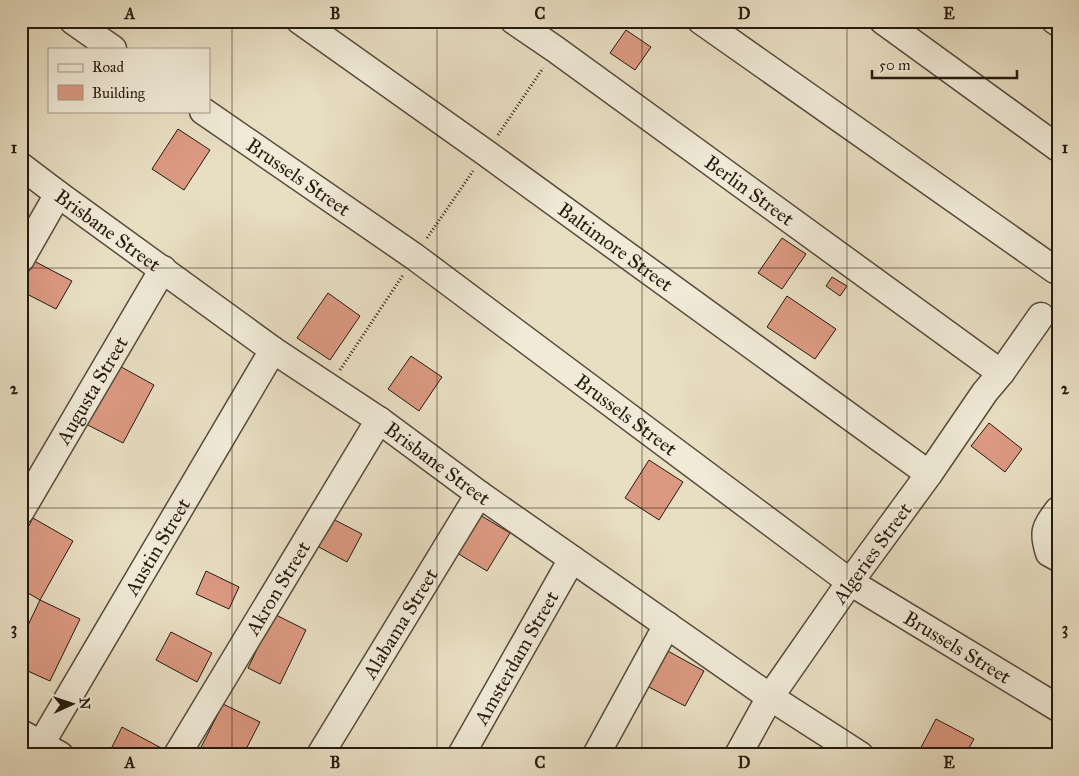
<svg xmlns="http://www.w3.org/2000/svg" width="1079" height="776" font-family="'IM FELL Great Primer',serif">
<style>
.building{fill:#db9981;stroke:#271a0f}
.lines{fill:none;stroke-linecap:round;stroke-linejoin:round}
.minor-casing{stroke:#574b3c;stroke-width:29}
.path{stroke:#271a0f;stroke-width:3;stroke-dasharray:1 2.5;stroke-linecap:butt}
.minor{stroke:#f0ead7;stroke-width:26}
.grid{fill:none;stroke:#271a0f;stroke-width:1;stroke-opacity:0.55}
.labels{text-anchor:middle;stroke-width:4;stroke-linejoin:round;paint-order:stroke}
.street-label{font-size:20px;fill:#271a0f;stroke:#f0ead7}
.neatline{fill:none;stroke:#271a0f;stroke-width:2}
.grid-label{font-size:16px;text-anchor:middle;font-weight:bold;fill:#271a0f}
</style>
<rect width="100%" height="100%" fill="#e8dec2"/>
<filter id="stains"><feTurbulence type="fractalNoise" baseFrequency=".004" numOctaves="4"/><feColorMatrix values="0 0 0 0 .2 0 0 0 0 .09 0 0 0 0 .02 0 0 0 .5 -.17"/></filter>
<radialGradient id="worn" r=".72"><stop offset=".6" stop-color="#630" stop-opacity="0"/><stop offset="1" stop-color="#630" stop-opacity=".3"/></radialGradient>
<!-- building -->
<path class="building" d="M626 30 651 47 635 70 610 53Z
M178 129 210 150 184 190 152 169Z
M782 238 806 254 782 289 758 273Z
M34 261 72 281 56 309 21 291V287Z
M832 277 847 286 840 296 826 286Z
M328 293 360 316 330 360 297 338Z
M787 296 836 329 815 359 767 327Z
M411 356 442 377 419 411 388 389Z
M114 363 154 385 123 443 82 422Z
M989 423 1022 449 1005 472 971 446Z
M649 460 683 482 659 520 625 498Z
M475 512 510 533 487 571 452 550Z
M329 517 362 534 347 562 315 545Z
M33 518 73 541 40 600 21 589V540Z
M206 571 239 587 229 609 196 594Z
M40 600 80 619 50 681 21 668V640Z
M274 614 306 630 280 684 248 668Z
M171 632 212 653 197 682 156 660Z
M666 650 704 671 685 706 647 686Z
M223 704 260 722 243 755H197Z
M936 719 974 739 965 755H917Z
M122 727 165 750 162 755H108Z
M674 748 686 755H671Z"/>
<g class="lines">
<!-- minor casing -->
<g class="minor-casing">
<g id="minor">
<path d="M73 21 113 49"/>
<path id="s1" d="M300 21 486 153 929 474"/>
<path id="s2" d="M514 21 555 49 1001 373 985 392 929 474 850 582 770 697 738 755"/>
<path d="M701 21 1055 270 1058 271"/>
<path d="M883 21 1058 148"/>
<path d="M1055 21 1058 23"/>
<path id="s3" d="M203 111 415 257 850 582 1058 708"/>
<path id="s4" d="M21 166 58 194 273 350 379 420 479 494 770 697 860 755"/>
<path d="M21 259 58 194"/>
<path d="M1001 373 1041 316"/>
<path d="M1058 510C1045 528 1042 531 1049 553L1058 558"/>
<path id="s5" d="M21 511 163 269"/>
<path d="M21 733 60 755"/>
<path id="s6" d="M41 744 273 350"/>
<path id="s7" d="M177 755 379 420"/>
<path id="s8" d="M320 755 479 494"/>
<path id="s9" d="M461 755 572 559"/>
<path d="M596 755 667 625"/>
</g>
</g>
<!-- path -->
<path class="path" d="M498 135 543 68
M427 238 473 171
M340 370 403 275"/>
<!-- minor -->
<use href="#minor" class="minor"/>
</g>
<!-- grid -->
<path class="grid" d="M232 21V755M437 21V755M642 21V755M847 21V755M21 268H1058M21 508H1058"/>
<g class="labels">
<!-- street labels -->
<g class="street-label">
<text dy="7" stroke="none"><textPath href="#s3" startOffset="116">Brussels Street</textPath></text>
<text dy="7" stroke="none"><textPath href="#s2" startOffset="290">Berlin Street</textPath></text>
<text dy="7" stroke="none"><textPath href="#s4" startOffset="108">Brisbane Street</textPath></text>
<text dy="7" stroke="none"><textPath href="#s1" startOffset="388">Baltimore Street</textPath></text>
<text dy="7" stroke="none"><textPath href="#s5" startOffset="140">Augusta Street</textPath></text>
<text dy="7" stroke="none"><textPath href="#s3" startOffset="521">Brussels Street</textPath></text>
<text dy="7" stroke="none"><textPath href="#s4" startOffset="512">Brisbane Street</textPath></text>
<text dy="7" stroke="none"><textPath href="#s6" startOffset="229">Austin Street</textPath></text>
<text transform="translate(872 553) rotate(-54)" y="7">Algeries Street</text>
<text dy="7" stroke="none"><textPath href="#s7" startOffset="195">Akron Street</textPath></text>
<text dy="7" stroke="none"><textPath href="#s8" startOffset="154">Alabama Street</textPath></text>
<text dy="7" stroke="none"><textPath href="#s3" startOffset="926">Brussels Street</textPath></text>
<text dy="7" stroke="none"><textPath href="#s9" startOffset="112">Amsterdam Street</textPath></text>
</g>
</g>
<!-- margin -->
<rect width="1079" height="776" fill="none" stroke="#e8dec2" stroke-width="55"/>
<!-- legend -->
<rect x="48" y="48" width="162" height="65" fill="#f0ead7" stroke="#a09787"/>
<rect x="58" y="64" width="25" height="8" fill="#f0ead7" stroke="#a09787"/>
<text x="92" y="72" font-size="15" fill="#271a0f">Road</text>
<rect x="58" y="85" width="25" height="15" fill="#db9981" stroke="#a09787"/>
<text x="92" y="98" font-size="15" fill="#271a0f">Building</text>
<!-- north arrow -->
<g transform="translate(72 704) rotate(87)" stroke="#f0ead7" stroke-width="4" paint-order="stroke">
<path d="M0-4L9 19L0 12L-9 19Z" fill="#271a0f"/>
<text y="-8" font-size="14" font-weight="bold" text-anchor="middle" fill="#271a0f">N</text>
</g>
<!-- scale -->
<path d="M872 70v8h145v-8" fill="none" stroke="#271a0f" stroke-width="2.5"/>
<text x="879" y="70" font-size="15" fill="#271a0f" stroke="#f0ead7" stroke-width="4" paint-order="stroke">50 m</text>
<rect x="28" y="28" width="1024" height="720" class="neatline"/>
<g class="grid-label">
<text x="130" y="19">A</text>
<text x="335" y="19">B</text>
<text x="540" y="19">C</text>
<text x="744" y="19">D</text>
<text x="949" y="19">E</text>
<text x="14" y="153">1</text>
<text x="1065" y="153">1</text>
<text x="14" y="394">2</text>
<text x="1065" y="394">2</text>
<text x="14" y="634">3</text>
<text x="1065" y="634">3</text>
<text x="130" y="768">A</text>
<text x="335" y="768">B</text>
<text x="540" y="768">C</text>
<text x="744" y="768">D</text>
<text x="949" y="768">E</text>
</g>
<rect width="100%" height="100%" filter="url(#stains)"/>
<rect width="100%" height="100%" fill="url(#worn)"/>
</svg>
